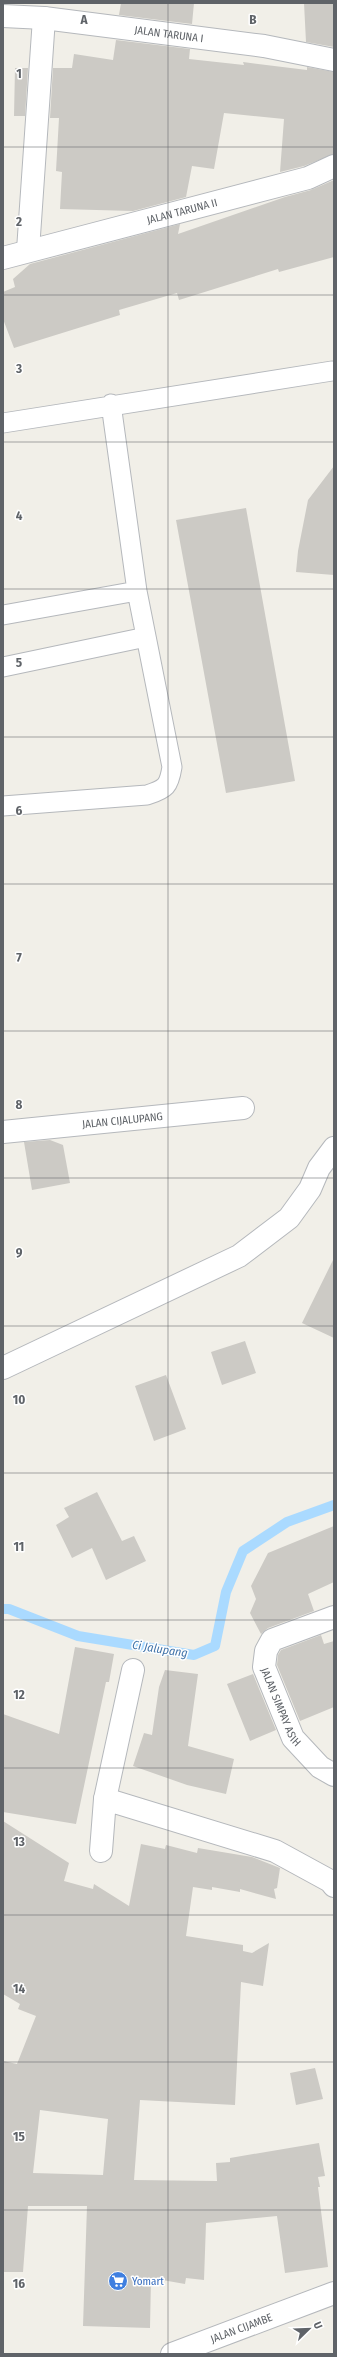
<svg xmlns="http://www.w3.org/2000/svg" width="337" height="2357" font-family="'Fira Sans Condensed',sans-serif">
<style>
.lines{fill:none;stroke-linecap:round;stroke-linejoin:round}
.stream{stroke:#aadaff;stroke-width:10}
.building{fill:#cccac5;fill-rule:evenodd}
.service-casing{stroke:#b5b8bc;stroke-width:21}
.minor-casing{stroke:#b5b8bc;stroke-width:24}
.tertiary-casing{stroke:#b5b8bc;stroke-width:24}
.service{stroke:#fff;stroke-width:19}
.minor{stroke:#fff;stroke-width:22}
.tertiary{stroke:#fff;stroke-width:22}
.grid{fill:none;stroke:#5f6368;stroke-width:1;stroke-opacity:0.55}
.labels{text-anchor:middle;stroke-width:3;stroke-linejoin:round;paint-order:stroke}
.street-label{font-size:11px;fill:#5f6368;stroke:#fff}
.shop-label{font-size:11px;fill:#366cbe;stroke:#fff;text-anchor:start}
.water-label{font-size:12px;font-style:italic;fill:#4174aa;stroke:#fff}
.grid-label{font-size:13px;text-anchor:middle;font-weight:bold;fill:#5f6368;stroke:#fff;stroke-width:3;stroke-linejoin:round;paint-order:stroke}
</style>
<rect width="100%" height="100%" fill="#f1efe8"/>
<g class="lines">
<!-- stream -->
<path class="stream" d="M3 1609H9L78 1636 194 1655 215 1646 226 1592 243 1551 287 1522 334 1505"/>
</g>
<!-- building -->
<path class="building" d="M121 3H194L192 24 119 15Z
M304 3H334V47L306 42Z
M116 40 190 49 189 59 244 65 243 62 307 70V67L334 72V154L304 166 280 172 284 119 224 113 214 169 192 166 186 197 133 211 60 209 62 172 56 171 59 118H50L53 68H72L74 54 113 60Z
M15 68H28L25 116H14Z
M334 180V257L279 272 278 269 179 300 177 293 119 310 120 315 14 348 3 319V292L15 287 13 279 30 264 180 224 178 234 285 197 311 190Z
M334 466V575L296 572 298 551 308 500Z
M246 508 295 781 226 793 176 520Z
M50 1140 63 1145 70 1183 32 1190 24 1142Z
M334 1258V1338L302 1323Z
M245 1341 256 1373 222 1385 211 1352Z
M166 1375 186 1429 154 1441 135 1386Z
M97 1492 122 1541 134 1536 146 1561 106 1580 92 1548 72 1558 56 1525 69 1517 64 1508Z
M334 1526V1582L308 1594 314 1611 268 1628 261 1634 250 1613 256 1599 251 1586 268 1553Z
M321 1635 324 1644 334 1641V1707L300 1721 277 1665 278 1655 281 1650Z
M75 1647 114 1654 109 1682H106L76 1824 3 1812V1714L59 1734Z
M165 1670 198 1674 188 1746 234 1759 226 1794 187 1785 133 1766 144 1733 152 1735 159 1687Z
M253 1674 276 1730 250 1741 227 1684Z
M3 1821 69 1863 64 1881 93 1889 94 1884 129 1906 141 1844 165 1849 166 1845 197 1853 198 1848 252 1857 280 1868 277 1888 274 1889 276 1899 240 1889V1892L212 1887V1890L193 1887 186 1936 243 1945V1951L252 1953 269 1943 263 1986 241 1982 235 2105 140 2100 134 2180 217 2181 216 2163 230 2162V2158L319 2143 325 2176 318 2177 320 2187H318L328 2267 285 2273 277 2216 206 2223 204 2280 186 2278 185 2284 151 2278 150 2328 83 2326 87 2206H28L23 2272H3V2061L17 2064 36 2016 18 2009 20 2004 3 1994ZM40 2110 108 2119 103 2175 33 2173Z
M315 2068 323 2099 296 2105 290 2073Z"/>
<g class="lines">
<!-- service casing -->
<g class="service-casing">
<path id="service" d="M3 423 332 371
M3 615 137 591 111 404
M3 667 146 637
M3 806 147 795C166 789 169 786 172 767L137 591"/>
</g>
<!-- minor casing -->
<g class="minor-casing">
<g id="minor">
<path id="s1" d="M3 16 44 18 264 46 334 60"/>
<path d="M28 250 44 18"/>
<path id="s2" d="M3 258 308 178 334 166"/>
<path id="s3" d="M3 1132 243 1108"/>
<path d="M3 1368 239 1256 289 1218 310 1189 319 1168 334 1148"/>
<path id="s4" d="M334 1617 272 1640 266 1651 264 1667 293 1738 320 1767 334 1775"/>
<path d="M105 1799 133 1670"/>
<path d="M101 1851 105 1799 275 1851 330 1881 334 1886"/>
</g>
</g>
<!-- tertiary casing -->
<g class="tertiary-casing">
<g id="tertiary">
<path id="s5" d="M172 2354 334 2293"/>
</g>
</g>
<!-- service -->
<use href="#service" class="service"/>
<!-- minor -->
<use href="#minor" class="minor"/>
<!-- tertiary -->
<use href="#tertiary" class="tertiary"/>
</g>
<!-- grid -->
<path class="grid" d="M168 3V2354M3 147H334M3 295H334M3 442H334M3 589H334M3 737H334M3 884H334M3 1031H334M3 1178H334M3 1326H334M3 1473H334M3 1620H334M3 1768H334M3 1915H334M3 2062H334M3 2210H334"/>
<!-- icons -->
<defs>
<g id="supermarket-disc" transform="scale(1)"><circle r="9.5" fill="#3f7fe0" stroke="#fff"/><path d="M-6-5.5h2.5l.6 2H6L4.5 2H-2.5L-4.4-4H-6ZM-1.5 3.2a1.3 1.3 0 1 0 .1 0ZM3 3.2a1.3 1.3 0 1 0 .1 0Z" fill="#fff"/></g>
</defs>
<g fill-rule="evenodd">
<use href="#supermarket-disc" x="118" y="2281"/>
</g>
<g class="labels">
<!-- street labels -->
<g class="street-label">
<text dy="4" stroke="none"><textPath href="#s1" startOffset="167">JALAN TARUNA I</textPath></text>
<text dy="4" stroke="none"><textPath href="#s2" startOffset="185">JALAN TARUNA II</textPath></text>
<text dy="4" stroke="none"><textPath href="#s3" startOffset="120">JALAN CIJALUPANG</textPath></text>
<text dy="4" stroke="none"><textPath href="#s4" startOffset="138">JALAN SIMPAY ASIH</textPath></text>
<text dy="4" stroke="none"><textPath href="#s5" startOffset="74">JALAN CIJAMBE</textPath></text>
</g>
<!-- shop labels -->
<g class="shop-label">
<text x="132" y="2285">Yomart</text>
</g>
<!-- water labels -->
<g class="water-label">
<text transform="translate(160 1649) rotate(9)" y="4">Ci Jalupang</text>
</g>
</g>
<g class="grid-label">
<text x="84" y="24">A</text>
<text x="253" y="24">B</text>
<text x="19" y="78">1</text>
<text x="19" y="226">2</text>
<text x="19" y="373">3</text>
<text x="19" y="520">4</text>
<text x="19" y="667">5</text>
<text x="19" y="815">6</text>
<text x="19" y="962">7</text>
<text x="19" y="1109">8</text>
<text x="19" y="1257">9</text>
<text x="19" y="1404">10</text>
<text x="19" y="1551">11</text>
<text x="19" y="1699">12</text>
<text x="19" y="1846">13</text>
<text x="19" y="1993">14</text>
<text x="19" y="2141">15</text>
<text x="19" y="2288">16</text>
</g>
<!-- border -->
<rect width="337" height="2357" fill="none" stroke="#5f6368" stroke-width="8"/>
<!-- north arrow -->
<g transform="translate(309 2329) rotate(67)" stroke="#ffffff" stroke-width="3" paint-order="stroke">
<path d="M0-3L7 15L0 10L-7 15Z" fill="#5f6368"/>
<text y="-6" font-size="11" font-weight="bold" text-anchor="middle" fill="#5f6368">U</text>
</g>
</svg>
